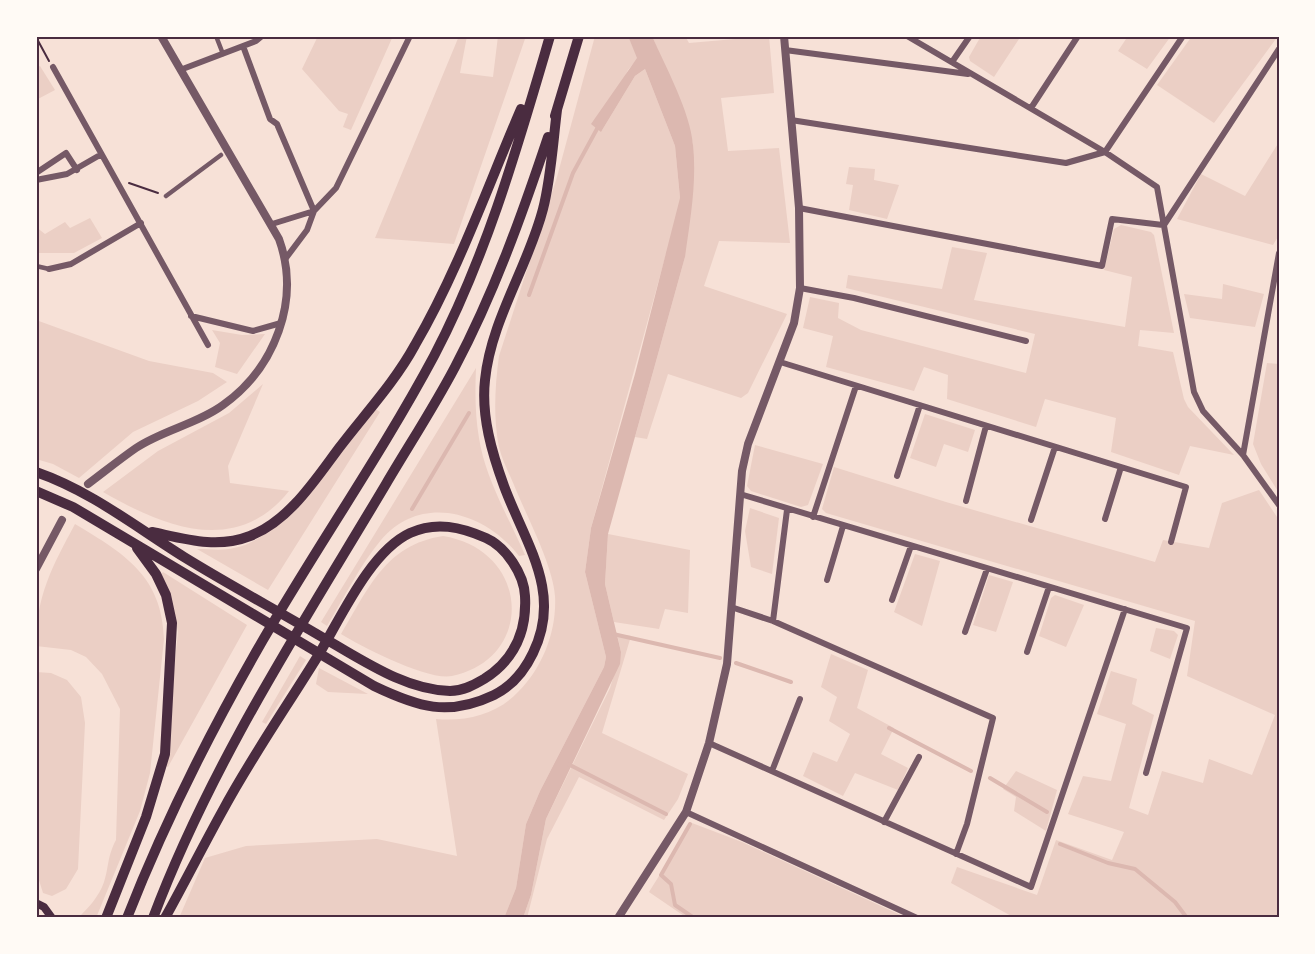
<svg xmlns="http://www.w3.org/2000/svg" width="1315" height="954" font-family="'Asap Condensed',sans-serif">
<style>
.green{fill:#ebcfc5}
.water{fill:#dcb8b0}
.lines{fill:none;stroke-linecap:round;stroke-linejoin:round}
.stream{stroke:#dcb8b0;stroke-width:4}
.path{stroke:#4a2c40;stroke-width:2}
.pedestrian{stroke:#755966;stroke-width:4.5}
.minor{stroke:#755966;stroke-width:6}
.tertiary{stroke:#755966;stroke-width:8}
.secondary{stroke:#4a2c40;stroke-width:8}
.trunk{stroke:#4a2c40;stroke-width:10}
.neatline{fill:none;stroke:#4a2c40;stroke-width:2}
</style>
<rect width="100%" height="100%" fill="#f7e1d7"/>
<!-- green -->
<path class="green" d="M318 36H393L351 130 343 127 348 114 339 111 302 69Z
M459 36H467L460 73 493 77 498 36H526L454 244 375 238Z
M595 36H628L638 58 628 70 601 132 635 76 645 69 675 146 680 198 691 209 693 144 686 118 652 36H685L689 43 769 36 774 93 721 98 728 151 779 148 790 243 719 241 704 286 787 314 748 393 741 398 668 374 647 439 635 437 685 257 666 254 591 528 585 572 606 657 604 667 540 791 526 824 516 888 504 918H179L205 858 246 846 377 839 457 856 436 719C466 722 498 714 519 691 543 667 557 630 555 596 553 565 526 515 514 485 509 473 502 460 499 447 493 417 495 386 499 356L557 177Z
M981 36H1021L994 77 970 61 969 57Z
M1128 36H1171L1147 69 1118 51Z
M1192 36H1278L1214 123 1157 85Z
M40 66 55 90 36 100V68Z
M1279 142V235L1273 245 1177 219 1201 174 1245 196Z
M849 167 875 169 874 180 899 185 887 219 849 210 853 185 846 184Z
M90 218 102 238 74 253H36V227L45 234 65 222 70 228Z
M1121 225 1151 232 1154 235 1174 333 1140 330 1138 346 1173 352 1184 399 1188 407 1234 455 1190 446 1179 475 1111 452 1116 418 1045 399 1036 427 947 399 948 375 924 367 914 391 826 367 833 336 803 328 810 297 839 303 838 318 861 330 1026 373 1035 334 846 288 848 275 942 289 952 247 987 253 974 300 1125 327 1132 277 1104 270 1114 229Z
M1223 284 1264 294 1255 327 1190 318 1184 294 1222 299Z
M36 320 149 361 213 373 227 382 198 401 133 432 79 478 53 464 36 459Z
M212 330 242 335 265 334 237 374 215 367 220 343Z
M1267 363 1279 364V493L1261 464 1253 444Z
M476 368C475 391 475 415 479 438 485 478 509 518 525 555L519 556C486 513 422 492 381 540 360 565 344 598 327 626L321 622Z
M263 384 228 466 230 483 289 491C236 557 164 527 103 492L158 451 229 413Z
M374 408 380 412 268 590 197 549C209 549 223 551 234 548 287 538 342 449 374 408Z
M925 414 975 430 968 452 944 444 936 467 910 458Z
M755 445 823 464 808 505 801 507 751 491 747 486Z
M834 467 946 502 1155 562 1163 540 1209 548 1222 503 1259 490 1279 520V918H1015L951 883 957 867 1037 895 1056 840 1112 860 1124 832 1068 814 1083 776 1111 781 1126 724 1097 714 1111 671 1137 679 1132 704 1154 715 1129 808 1148 815 1162 771 1203 783 1209 759 1252 775 1275 715 1187 676 1195 621 826 513 822 509Z
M750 508 779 518 772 574 751 567 745 531Z
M75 524C125 554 162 576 164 639L150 773 140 811 96 918H78C88 908 99 897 104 882 109 867 107 857 116 840L120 709 102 674 86 657 71 650 36 646C36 596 52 567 75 524Z
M608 534 690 550 688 613 665 609 659 629 614 622 605 584Z
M443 536C530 550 536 658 452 676 428 681 362 647 341 634 369 588 385 545 443 536Z
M915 554 940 561 922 626 894 612Z
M163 572 247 625 168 767 164 765 178 632 171 599 161 574Z
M989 575 1013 582 996 632 973 625Z
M1055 595 1084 605 1066 647 1039 636 1051 598Z
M1156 628 1174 631 1178 635 1170 659 1150 651Z
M617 634 631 636 602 733 688 774 678 799 664 820 579 777 547 839 527 918H523L531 895 546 819 610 688 621 652Z
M831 654 868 670 857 708 894 728 881 754 908 768 898 790 855 773 843 796 803 776 813 752 837 762 850 734 829 721 837 697 821 687Z
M300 656 306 660 266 724 262 722Z
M319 668 368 694 328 692 316 684Z
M36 672 51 673 67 680 81 697 85 723 78 869 66 889 52 896 43 893 38 877Z
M1016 771 1057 790 1046 831 1014 811 1016 797 1003 789Z
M692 823 742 842 907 918H687L649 892Z"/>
<!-- water -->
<path class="water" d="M628 36H652C666 68 690 111 693 145 697 182 690 221 685 257L608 534 605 584 621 652 620 664 546 819 531 895 523 918H504L516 888 526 824 540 791 604 667 606 657 585 572 591 528 635 374 680 198 675 146 645 69 635 76 601 132 591 124 637 58Z"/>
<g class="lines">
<!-- stream -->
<path class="stream" d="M529 295 573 173 598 127
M412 509 469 413
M613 634 720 658
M736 663 791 682
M889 728 971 771
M568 764 666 814
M990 778 1047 812
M690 824 661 875 671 884 675 905 694 918
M1060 844 1108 863 1135 869 1175 902 1187 918"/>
<!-- path -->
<path class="path" d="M36 37 49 61
M129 183 158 193"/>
<!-- pedestrian -->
<path class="pedestrian" d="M216 36 223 54
M166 196 221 155
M36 266 49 269"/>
<!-- minor -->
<path class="minor" d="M907 36 1105 152 1157 187 1194 392 1203 411 1243 455 1279 505
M243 46 270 119 277 124 314 211
M785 50 968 74
M952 62 970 36
M53 67 208 345
M180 70 256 41 262 36
M1031 108 1078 36
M791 120 1066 163 1105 152 1183 36
M36 173 66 153 77 170
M36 180 67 174 100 155
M799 208 1102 266 1112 219 1163 225
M272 224 314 211
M1164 225 1279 49
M286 258 307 230 314 211 336 188 410 36
M49 269 71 264 141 223
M800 288 854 298 1026 341
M191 316 253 331 281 323
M780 362 1186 487 1171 542
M1243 455 1279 253
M897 476 920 405
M740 494 1187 628 1146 773
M966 501 986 426
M813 517 856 386
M1105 519 1121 467
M1031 520 1055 447
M827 580 843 526
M892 600 911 546
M731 607 773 621 993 718 967 824 956 854
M773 621 787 510
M965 632 987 569
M1027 652 1049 587
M709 743 1031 887 1125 609
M772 771 800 699
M686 812 917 918
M884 822 919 757"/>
<!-- tertiary -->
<path class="tertiary" d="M88 484C104 472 120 459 136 448 163 430 197 424 223 405 275 368 301 300 279 239L161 36
M36 569 62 520
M618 918 686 812 709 743 727 664 742 471 748 444 794 323 800 288 799 208 784 36"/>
<!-- secondary -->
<path class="secondary" d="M36 903 44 907 52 918"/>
<!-- trunk -->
<path class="trunk" d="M555 116 579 36
M36 472C91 491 136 527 184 557 231 586 280 612 327 640 364 661 406 690 450 691 463 691 474 685 484 679 514 660 527 631 525 596 524 574 506 547 486 538 461 527 436 521 410 533 369 552 339 622 316 659 285 709 251 758 223 810 203 846 185 882 165 918
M36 491 73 507 374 686C418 707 448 717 494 695 512 686 524 672 533 653 563 592 525 543 504 486 492 453 481 416 485 380 491 320 528 267 543 209 551 178 553 142 557 110
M152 532C185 539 217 549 250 536 289 521 315 480 339 448 364 415 395 382 415 345 458 271 487 188 521 109
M106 918 146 817 165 754 172 623 166 595 156 574 137 548
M127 918C163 826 207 738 256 652 313 552 380 457 434 356 487 255 518 145 550 36
M153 918C211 764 302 625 386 484 409 445 434 407 455 367 494 293 522 215 548 137"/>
</g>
<!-- border -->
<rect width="1315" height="954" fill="none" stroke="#fffaf5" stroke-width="75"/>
<rect x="38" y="38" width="1240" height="878" class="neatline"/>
</svg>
